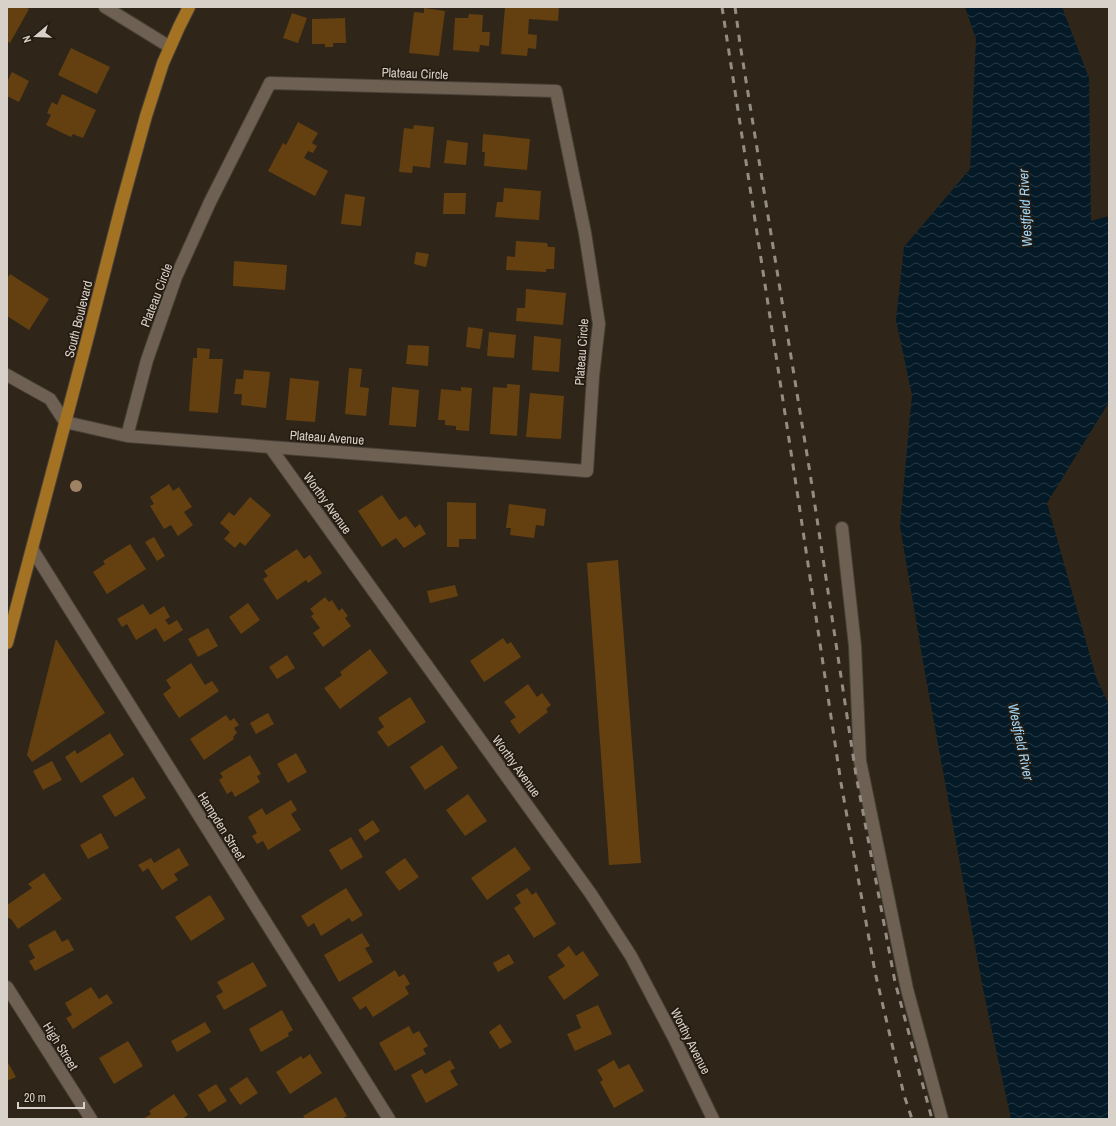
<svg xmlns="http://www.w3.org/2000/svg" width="1116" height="1126" font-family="'Archivo Narrow',sans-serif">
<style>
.water{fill:url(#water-waves)}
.building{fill:#644010}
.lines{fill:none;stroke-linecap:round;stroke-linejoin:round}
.minor-casing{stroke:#494137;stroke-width:14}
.major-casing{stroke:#494137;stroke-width:14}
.minor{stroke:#6e6154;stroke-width:12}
.major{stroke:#a37222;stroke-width:12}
.rail{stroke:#958d83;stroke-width:3;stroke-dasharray:7 7;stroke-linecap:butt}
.tree{fill:#9f8264}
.labels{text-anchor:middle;stroke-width:3.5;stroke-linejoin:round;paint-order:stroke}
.street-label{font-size:13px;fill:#d8d1c9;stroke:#251b10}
.water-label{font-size:14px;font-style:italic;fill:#9cd4f8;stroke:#251b10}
</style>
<defs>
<pattern id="water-waves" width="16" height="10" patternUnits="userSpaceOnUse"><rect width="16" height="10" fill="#041a27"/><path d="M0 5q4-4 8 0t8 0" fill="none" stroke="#283a45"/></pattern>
</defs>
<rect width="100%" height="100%" fill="#2f2519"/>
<!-- water -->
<path class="water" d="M965 7H1062L1089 78 1091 221 1109 216V402L1047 503 1096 677 1109 705V1119H1011L983 989 925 673 900 526 912 395 896 320 904 247 970 169 976 39Z"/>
<!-- building -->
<path class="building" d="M7 7H25L29 9 10 43 7 41Z
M505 7H559L558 21 529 19 528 34 537 35 536 49 528 48 527 56 501 54Z
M424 8 445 11 439 56 409 53 414 12 424 13Z
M292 13 307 18 298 43 283 38Z
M469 14 483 15 482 32H490L489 46 480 45 479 52 453 50 455 18H468Z
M345 18 346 43H333V47H325V44H312V19Z
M71 48 110 67 97 94 58 75Z
M12 72 29 81 19 102 7 96V82Z
M62 94 96 110 83 138 73 134 71 137 46 125 51 115 47 113 52 102 57 105Z
M298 122 318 133 312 143 317 146 313 153 308 151 304 158 328 171 315 196 268 171 283 143 286 145Z
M414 125 434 127 430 168 413 166 412 173 399 172 404 128 413 129Z
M483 134 530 139 527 170 484 166 485 152H482Z
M447 140 468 143 466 165 444 163Z
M504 188 541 191 539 220 495 217 497 202H503Z
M444 193H466L465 214H443Z
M345 194 365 197 361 226 341 224Z
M516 241 547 243 548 247H555L554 269H546V272L506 270 507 256 515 257Z
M416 252 429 254 426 267 414 264Z
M234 261 287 265 285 290 233 286Z
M10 274 49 299 29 330 7 316V279Z
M526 289 566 293 563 325 516 321 517 308H525Z
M468 327 483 329 480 349 466 347Z
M489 332 516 335 514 358 487 356Z
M534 336 561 339 559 372 532 370Z
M408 345 429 346 428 366 406 364Z
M197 348 210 349 209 359H223L218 413 189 411 193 358H197Z
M349 368 362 369 360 387 369 388 366 416 345 414Z
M244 370 270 372 266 408 241 405 242 394H234L236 379H243Z
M290 378 319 381 315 422 286 420Z
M507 384 520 385 517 436 490 434 493 387 507 388Z
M392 387 419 390 416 427 389 425Z
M461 387 472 388 469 431 456 430V426L445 425V420H438L441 389 461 391Z
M530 393 564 396 561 439 526 437Z
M169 484 173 491 179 487 192 507 184 512 193 525 178 536 171 525 164 529 150 506 154 504 150 497Z
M382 495 399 520 406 516 415 528 420 524 426 534 404 548 396 538 382 547 358 511Z
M250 497 271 515 245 546 240 542 235 548 224 539 230 532 220 523 229 512 234 516Z
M447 502 476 503V539H459V547H447Z
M509 504 546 509 544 526 536 525 534 538 510 535 511 528H506Z
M154 537 165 556 157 561 145 542Z
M130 544 146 569 107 594 93 572 105 564 103 561Z
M297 549 304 559 310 555 322 573 308 583 306 580 277 600 263 579 268 576 264 571Z
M618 560 641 863 609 865 587 563Z
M455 585 458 596 430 603 427 591Z
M325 597 329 602 332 600 339 611 342 608 348 616 345 618 351 626 323 647 313 633 320 628 311 616 314 614 310 609Z
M248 603 260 620 241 634 229 617Z
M143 604 150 615 164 606 170 617 165 620 169 625 177 620 183 630 164 642 156 628 136 640 127 624 122 627 117 619Z
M208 628 218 646 198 657 188 639Z
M503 638 507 644 511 642 521 657 484 682 470 661Z
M56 639 105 713 32 762 27 755Z
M370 649 388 673 340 709 324 688 342 675 340 672Z
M287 655 295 668 277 679 269 667Z
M191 663 205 685 212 681 219 691 179 718 163 694 171 688 166 680Z
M528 684 537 697 542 693 551 705 546 709 548 712 519 734 510 721 516 717 504 702Z
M410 697 426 722 388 747 377 732 384 727 378 718Z
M268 713 274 724 256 734 250 723Z
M226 715 230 721 234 718 239 725 234 728 237 733 233 737 234 739 204 760 190 739Z
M110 733 124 755 81 783 65 757 75 750 77 754Z
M442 745 458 768 425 790 410 767Z
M296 753 307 772 288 783 277 764Z
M250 755 261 774 257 776 260 782 235 797 232 791 227 794 219 780 223 777 220 773Z
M52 761 62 780 43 790 33 771Z
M133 777 146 798 115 817 102 796Z
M468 794 487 821 465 836 446 810Z
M291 800 297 810 291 814 301 830 268 850 263 841 257 844 252 836 257 833 248 817 262 808 266 815Z
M373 820 380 831 365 841 358 830Z
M101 833 109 848 88 859 80 845Z
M351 837 363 857 341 870 329 850Z
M515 847 531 869 487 900 471 878Z
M179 848 189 865 174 874 178 880 162 890 148 868 143 872 138 865 151 858 154 863Z
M405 858 419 877 399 891 385 872Z
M44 873 62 899 18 929 11 919 7 917V905L32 888 28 884Z
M346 888 363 915 352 922 349 918 321 936 314 923 308 927 301 916Z
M527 888 532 895 536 892 556 924 534 938 514 908 521 903 516 895Z
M210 895 225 919 191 941 175 917Z
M55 930 62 942 68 939 74 950 35 971 29 961 35 958 28 945Z
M362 933 370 946 365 948 373 962 339 982 324 955Z
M569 946 576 956 583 951 599 975 564 1000 548 977 565 966 557 955Z
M509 954 514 963 498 972 493 963Z
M253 962 267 986 224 1010 216 996 223 992 217 982Z
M395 970 399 977 404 974 410 984 405 987 409 994 373 1017 366 1006 360 1010 352 998Z
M91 987 99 999 107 994 113 1003 73 1029 66 1018 72 1015 65 1003Z
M598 1005 612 1034 575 1051 567 1034 581 1028 576 1015Z
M282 1010 293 1030 288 1033 289 1036 261 1052 249 1029Z
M205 1022 211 1032 177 1052 171 1041Z
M500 1024 512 1042 500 1049 489 1032Z
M409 1026 413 1034 419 1031 428 1046 423 1049 426 1054 395 1071 379 1043Z
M128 1041 143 1066 114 1084 99 1058Z
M310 1054 322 1073 290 1094 276 1072 301 1056 303 1059Z
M450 1060 455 1068 450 1071 458 1085 426 1103 411 1075 422 1069 425 1074Z
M614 1060 619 1069 629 1064 644 1091 614 1108 600 1082 603 1080 597 1070Z
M7 1061 16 1077 7 1081Z
M247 1077 258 1093 240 1105 229 1089Z
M216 1084 227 1101 209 1112 198 1095Z
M174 1094 188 1115 182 1119H143L151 1114 149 1111Z
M336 1097 347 1116 341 1119H305L303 1116Z"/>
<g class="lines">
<!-- minor casing -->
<g class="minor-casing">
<path id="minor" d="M105 7 170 47
M7 375 50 399 65 422 127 436 587 471 593 376 599 324 585 233 556 91 270 83 210 202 176 277 147 360 127 436
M270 447 591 894 631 956 674 1038 713 1119
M842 528 855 646 860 761 907 989 942 1119
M32 549 389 1119
M7 987 91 1119"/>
</g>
<!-- major casing -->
<g class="major-casing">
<path id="major" d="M7 643 88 336 121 207 146 116 163 63 179 27 189 7"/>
</g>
<!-- minor -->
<use href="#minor" class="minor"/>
<!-- major -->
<use href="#major" class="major"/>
<!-- rail -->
<path class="rail" d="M722 7 797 491 841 783 875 972 904 1095 912 1119
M735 7 740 44 810 473 856 775 895 982 932 1119"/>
</g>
<!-- trees -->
<circle class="tree" cx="76" cy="486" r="6"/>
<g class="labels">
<!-- street labels -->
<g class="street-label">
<text transform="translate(415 73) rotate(2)" y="5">Plateau Circle</text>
<text transform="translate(156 295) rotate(-69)" y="5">Plateau Circle</text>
<text transform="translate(78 319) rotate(-76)" y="5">South Boulevard</text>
<text transform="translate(581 352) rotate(-86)" y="5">Plateau Circle</text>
<text transform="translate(327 437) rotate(4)" y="5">Plateau Avenue</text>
<text transform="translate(328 503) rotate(54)" y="5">Worthy Avenue</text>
<text transform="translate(517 766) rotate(54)" y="5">Worthy Avenue</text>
<text transform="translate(222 826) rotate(58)" y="5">Hampden Street</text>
<text transform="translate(691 1041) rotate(63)" y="5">Worthy Avenue</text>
<text transform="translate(61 1046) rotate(58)" y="5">High Street</text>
</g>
<!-- water labels -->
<g class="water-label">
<text transform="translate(1025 208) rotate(-93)" y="5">Westfield River</text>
<text transform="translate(1021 742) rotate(78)" y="5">Westfield River</text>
</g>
</g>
<!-- border -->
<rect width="1116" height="1126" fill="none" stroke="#d8d1c9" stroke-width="16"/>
<!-- north arrow -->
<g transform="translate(36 36) rotate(251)" stroke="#251b10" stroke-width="3" paint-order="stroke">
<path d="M0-3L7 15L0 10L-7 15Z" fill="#d8d1c9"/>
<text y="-6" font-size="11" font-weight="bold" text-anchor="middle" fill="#d8d1c9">N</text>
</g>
<!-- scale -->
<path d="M18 1102v6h66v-6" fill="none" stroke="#d8d1c9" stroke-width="2"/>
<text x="24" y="1102" font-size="12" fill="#d8d1c9" stroke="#251b10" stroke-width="3" paint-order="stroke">20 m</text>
</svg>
